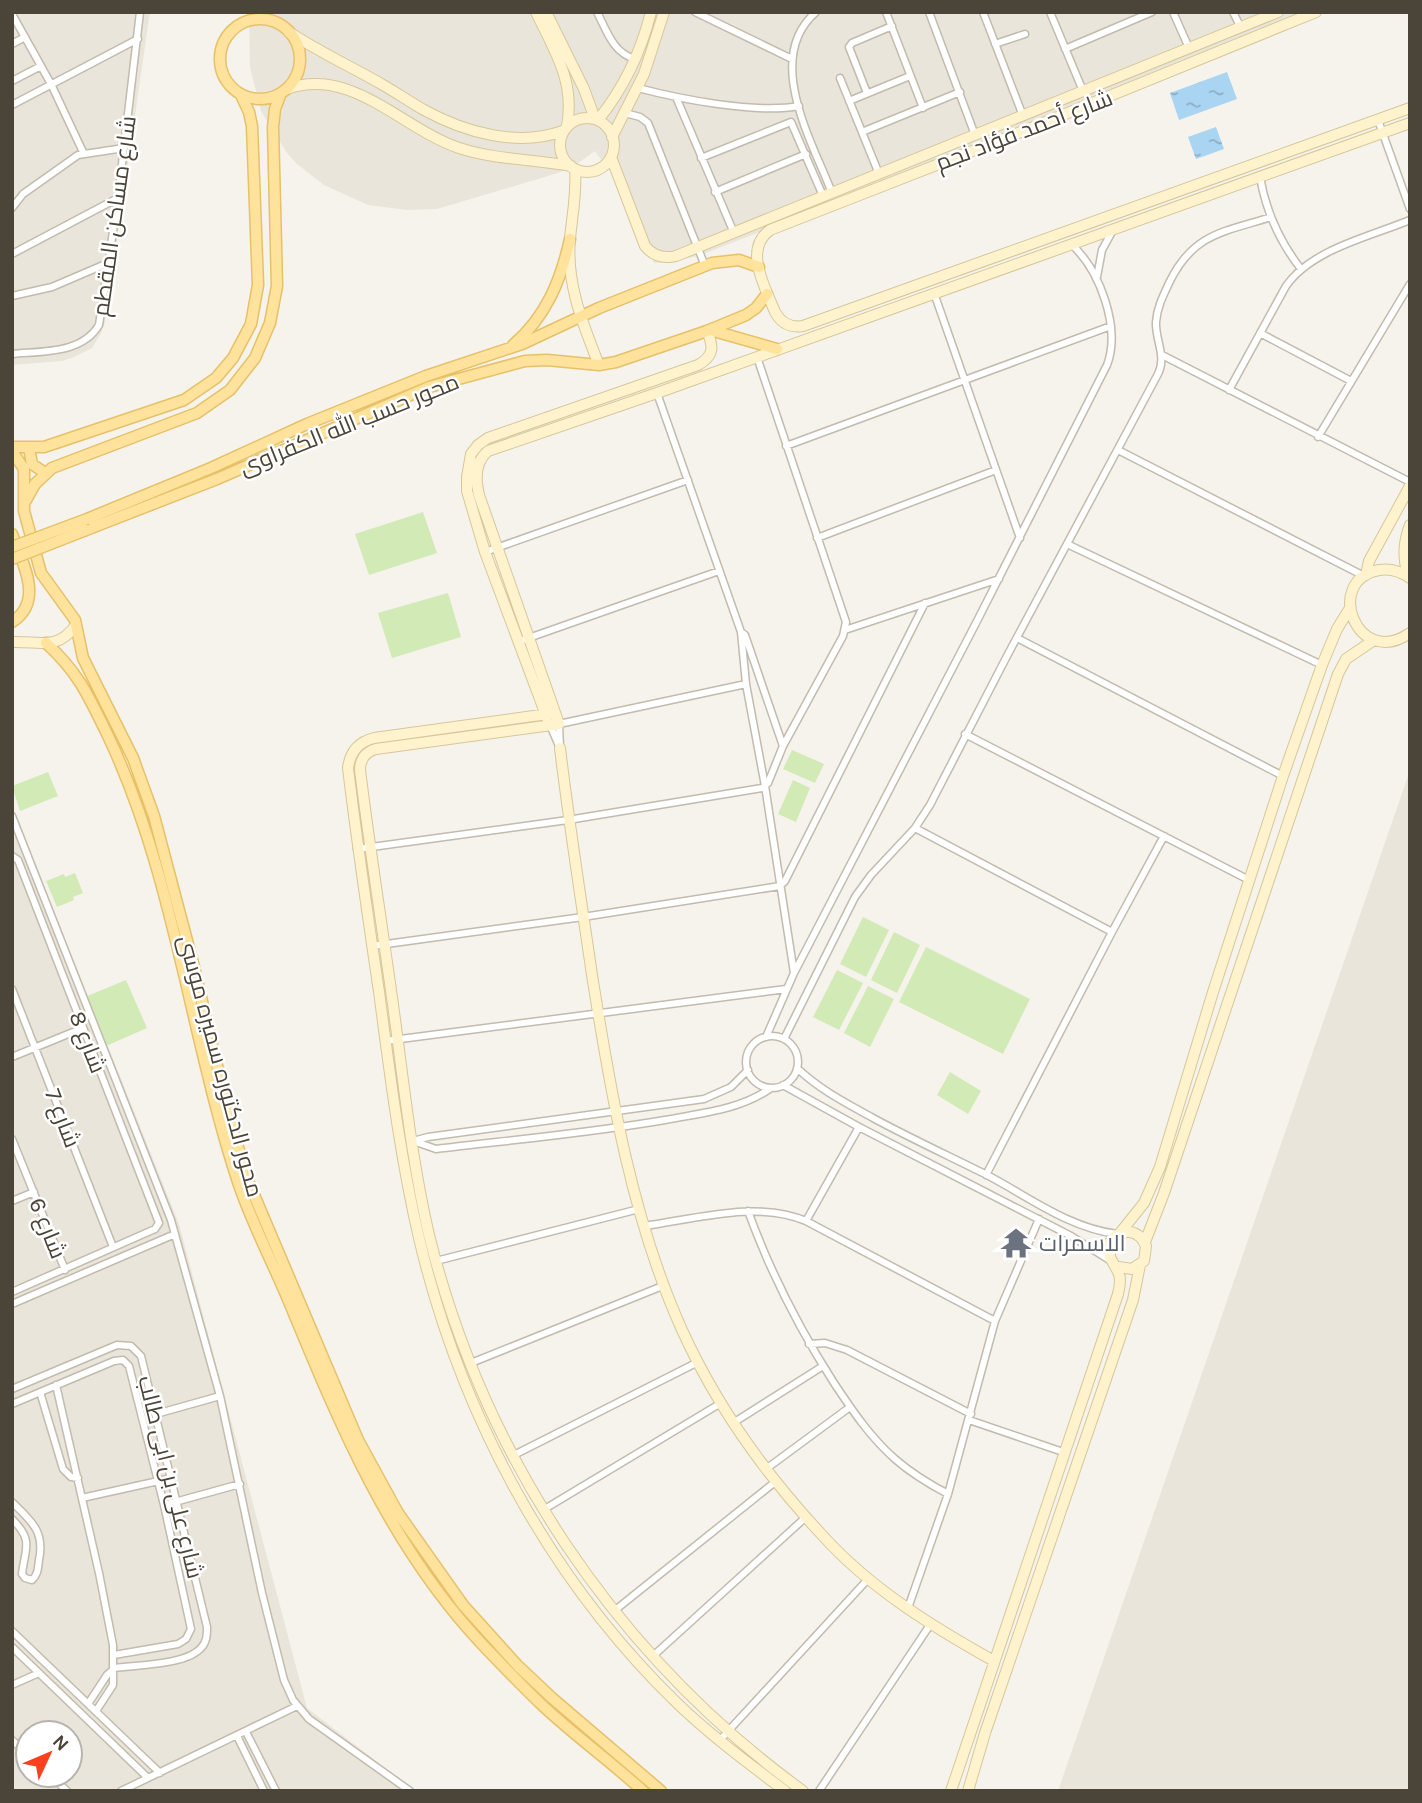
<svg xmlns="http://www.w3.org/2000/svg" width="1422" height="1803" font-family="Karla,Cairo,sans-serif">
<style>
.residential{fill:#eae5da;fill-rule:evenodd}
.pitch{fill:#d2eab5}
.water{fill:url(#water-ripples)}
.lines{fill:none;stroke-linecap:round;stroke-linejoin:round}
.street-casing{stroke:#c2bbae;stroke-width:9}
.secondary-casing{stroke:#d6c79b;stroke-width:12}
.primary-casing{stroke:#e6c16a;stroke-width:13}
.street{stroke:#fff;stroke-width:6}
.secondary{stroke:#fff3cd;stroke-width:10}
.primary{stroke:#ffe39c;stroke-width:10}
.primary-bridge-casing{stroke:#e6c16a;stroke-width:13;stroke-linecap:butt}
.primary-bridge{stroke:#ffe39c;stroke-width:10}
.labels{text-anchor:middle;stroke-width:5;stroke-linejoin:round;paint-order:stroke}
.street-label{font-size:23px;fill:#4b4439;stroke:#fff}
.worship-label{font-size:23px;fill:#5b616d;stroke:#fff;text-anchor:start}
</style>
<defs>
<pattern id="water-ripples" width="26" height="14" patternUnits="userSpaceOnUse" patternTransform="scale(1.75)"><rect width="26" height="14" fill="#a9d4f2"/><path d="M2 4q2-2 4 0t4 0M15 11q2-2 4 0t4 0" fill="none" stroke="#8caec5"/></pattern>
</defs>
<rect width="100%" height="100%" fill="#f6f3ec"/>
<!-- residential -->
<path class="residential" d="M12 12H150L105 322 101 333 92 348 74 357 62 361 12 365Z
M249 12H1308L922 169 698 256 670 262 654 263 623 189 595 151 574 166 558 173 437 209 407 210 368 205 324 185 297 164 287 153 261 111 250 67Z
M1410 770V1791H1058Z
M12 806 179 1224 307 1708 415 1791H12ZM28 1733H70V1775H28Z"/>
<!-- pitch -->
<path class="pitch" d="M423 512 437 553 369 575 355 534Z
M448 593 461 637 392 658 378 613Z
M792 750 824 764 815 783 783 769Z
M48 772 58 796 20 811 12 786Z
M793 780 810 788 796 822 778 814Z
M75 873 83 893 73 897 74 900 57 907 46 881 64 874 65 877Z
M863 917 889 930 866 977 840 964Z
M894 932 920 945 897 993 871 980Z
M926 947 1030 999 1003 1054 899 1002Z
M837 970 863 983 839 1030 813 1017Z
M126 980 147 1028 106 1046 85 997Z
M868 986 894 999 870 1047 844 1033Z
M950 1072 981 1091 968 1114 937 1095Z"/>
<!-- water -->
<path class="water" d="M1227 72 1237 99 1179 120 1170 93Z
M1216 127 1224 149 1196 159 1188 137Z"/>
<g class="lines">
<!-- street casing -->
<g class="street-casing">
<path id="street" d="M597 12C607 31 613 53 635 59
M695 12 792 59
M816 12C763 58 812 141 832 193
M886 12 923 108
M929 12 975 135
M983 12 1023 116
M1050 12 1083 91
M1173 12 1189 48
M1233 12 1241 28
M12 14 51 84 83 152
M12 44 25 37
M995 44 1025 34
M1065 49 1152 12
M840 78 879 174
M12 81 41 66
M638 88C680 99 756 114 799 106
M867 93 849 47 852 43 892 26
M676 97 734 233
M849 101 910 76
M12 105 138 39
M625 113 640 117 648 123 705 266
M1378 120 1410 209
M862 132 960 92
M701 158 791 122 823 196
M1260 177C1266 212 1279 241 1301 269
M715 192 806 154
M12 208 23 194 78 155 124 148
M12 254 118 198
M1097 277 1102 250 1113 230
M934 293 1020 538
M12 296 52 287 108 263
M1260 333 1351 381
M12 354C42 351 82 354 99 325L118 198 140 12
M1162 355 1410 482
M1229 390 1286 286C1312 249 1369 237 1410 220
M657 393 741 632 746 684 765 786 794 973
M1318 437 1410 284
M786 446 1111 326
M1118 450 1364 576
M817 538 996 470
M1067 544 1322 665
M485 552 688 480
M845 630 999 579
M741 632 745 635 783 746
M1017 638 1283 776
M520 641 719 571
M550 725 559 746
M965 734 1249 880
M560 748 559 724 746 684
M12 816 171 1220 220 1396 262 1593 284 1680 293 1700 309 1719 410 1791
M915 828 1112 932
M357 849 568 820 762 788 768 783 783 746 843 636 846 622 757 357
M12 856 18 860 159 1223 155 1229 12 1292
M372 946 583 917 780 886 785 881 925 603
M12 989 113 1247
M746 1062a26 26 0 1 1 52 0a26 26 0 1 1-52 0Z
M766 1037 794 973 976 623 1107 365C1121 328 1100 270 1071 244
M784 1039 855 897 871 875 915 828 930 805 1007 656 1158 374C1167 356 1155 340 1156 322 1157 307 1164 294 1170 281 1194 233 1224 232 1271 217
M385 1041 786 989
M12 1057 83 1028
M797 1068C820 1090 846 1103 873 1118 910 1138 949 1156 987 1175 1029 1197 1069 1228 1117 1234
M783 1085 859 1127 1071 1236 1111 1261
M12 1139 65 1270
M413 1141 436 1149C512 1140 589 1133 665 1120 702 1113 740 1110 771 1088
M413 1141 428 1137 704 1099 731 1087 748 1070
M986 1175 1112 932 1164 836
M12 1201 34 1192
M748 1211C771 1274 798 1327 834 1383 852 1410 870 1437 895 1459 911 1473 929 1484 948 1494
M806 1221 859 1127
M644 1226C695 1219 757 1200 806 1221L995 1321
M436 1261 639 1209
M12 1304 175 1234
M809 1344 825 1343 847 1350 971 1414
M471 1363 665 1285
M56 1385 99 1573 113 1645V1685L96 1711
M12 1389 117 1345 131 1346 141 1356 207 1627C207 1634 207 1642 201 1648 186 1665 137 1665 115 1668
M40 1392 63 1469 71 1477 78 1478
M12 1404 114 1361 123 1360 129 1366 164 1505 191 1629 186 1639 178 1644 114 1655
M156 1414 220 1396
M969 1420 1063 1452
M733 1423 823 1366
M512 1456 698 1362
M766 1469 850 1407
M82 1498 172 1478
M12 1502C31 1521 45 1531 39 1560 38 1568 38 1575 32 1580L25 1578 22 1574C25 1548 34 1541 12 1519
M164 1505 240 1484
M543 1510 721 1403
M908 1608 948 1494 995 1321 1039 1219
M614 1611 775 1482
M12 1631 160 1773
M12 1647 148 1778
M653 1656 806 1517
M12 1685 39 1673
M88 1704 107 1675 115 1668
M246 1732 276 1791
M237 1736 264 1791
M12 1740 28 1755
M720 1740 869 1578
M50 1775 67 1791
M121 1791 297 1706
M819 1791 930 1625"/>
</g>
<!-- secondary casing -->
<g class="secondary-casing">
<path id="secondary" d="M536 12C555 52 575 81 567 126
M546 12 584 89 595 119
M1316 12 1031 128 770 230C743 249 765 287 775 312 781 323 790 328 803 326L1410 108
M289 32C319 52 352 67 383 85 397 93 410 102 424 110 466 133 518 147 563 131
M287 89C351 66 401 128 459 148 496 160 533 159 571 166
M560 145a27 27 0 1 1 54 0a27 27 0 1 1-54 0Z
M598 120C624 88 641 52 651 12
M612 137 644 74 664 12
M611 157 645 246C653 256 663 259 676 256L1278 12
M575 169C577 194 572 215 570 239 566 284 583 324 599 365
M1366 575 1369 561 1410 486
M1408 576C1403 558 1403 543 1410 525
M1410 578C1400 571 1391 568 1379 570 1323 580 1357 670 1410 633
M12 642C41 641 57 651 76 625
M555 713 374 738C358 742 350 752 348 768 357 843 368 917 379 992 390 1074 400 1157 419 1238 460 1412 548 1578 677 1703 710 1735 748 1763 785 1791
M547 718 485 552 467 491V477L471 454 478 445 488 438 698 365C714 356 714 347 707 331
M560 748C569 824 581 899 592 975 611 1095 632 1219 682 1330 717 1407 766 1475 823 1536 871 1589 933 1627 994 1661
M1120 1233 1144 1203 1160 1167 1213 992 1283 776 1322 665 1337 629 1350 608
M1145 1242 1164 1193 1338 674 1346 659 1374 640
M803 1791C617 1656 484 1458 429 1235 412 1162 404 1086 394 1012 383 931 370 851 360 770 360 760 365 752 376 749L559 724 479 495C475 479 475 462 488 451L657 393 1410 123
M951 1791 1118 1294C1123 1274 1118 1273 1110 1257V1242C1121 1227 1139 1229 1146 1246L1144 1261 1132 1269 1119 1267
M968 1791 985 1733 1133 1300 1140 1265"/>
</g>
<!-- primary casing -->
<g class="primary-casing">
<path id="primary" d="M220 59a40 40 0 1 1 80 0a40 40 0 1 1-80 0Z
M710 330 777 349
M513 345C546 317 561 280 570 239
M12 447H44L184 400 216 378 233 358 251 324 258 285 252 126 249 112 241 95
M29 448 32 464 45 473
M12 451 24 469V511L41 573 75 620 83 658 133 758 154 816 194 967 230 1121 249 1183 358 1440 398 1513 463 1605 518 1666 552 1698 661 1791
M26 500 35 484 52 468 197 413 230 390 255 358 270 323 277 286 273 127 275 109 281 93
M87 519 211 468 307 424 426 376 522 344 599 308 712 263 739 260 759 267
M86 530 217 479 429 387 525 361 547 360 599 365 616 362 707 331 746 315 756 308 767 294
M12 534C22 562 45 601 12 622
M46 643C79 673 89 697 108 736 174 874 190 1036 238 1182 252 1224 273 1263 290 1304 340 1425 390 1546 481 1643 501 1664 521 1685 542 1705 574 1735 610 1761 643 1791"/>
</g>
<!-- street -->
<use href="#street" class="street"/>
<!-- secondary -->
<use href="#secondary" class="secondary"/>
<!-- primary -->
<use href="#primary" class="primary"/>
<!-- primary-bridge casing -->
<g class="primary-bridge-casing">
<path id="primary-bridge" d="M12 547 87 519
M12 559 86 530"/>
</g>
<!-- primary-bridge -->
<use href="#primary-bridge" class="primary-bridge"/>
</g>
<!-- icons -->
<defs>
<g id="temple-bare" transform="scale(2.415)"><path d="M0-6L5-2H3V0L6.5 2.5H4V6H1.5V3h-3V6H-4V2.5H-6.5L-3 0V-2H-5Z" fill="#6b7280" stroke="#fff" stroke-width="2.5" paint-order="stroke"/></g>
</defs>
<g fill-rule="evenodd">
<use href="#temple-bare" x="1016" y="1243"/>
</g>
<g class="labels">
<!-- street labels -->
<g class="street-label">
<text transform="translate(1024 130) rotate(-21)" y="8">شارع أحمد فؤاد نجم</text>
<text transform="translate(114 216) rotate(-82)" y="8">شارع مساكن المقطم</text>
<text transform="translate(349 424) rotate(-22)" y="8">محور حسب الله الكفراوى</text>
<text transform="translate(88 1042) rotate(69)" y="8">شارع 8</text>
<text transform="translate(221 1066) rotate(75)" y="8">محور الدكتوره سميره موسى</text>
<text transform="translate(63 1118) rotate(69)" y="8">شارع 7</text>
<text transform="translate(48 1228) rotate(68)" y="8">شارع 6</text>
<text transform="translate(171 1477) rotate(76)" y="8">شارع على بن ابى طالب</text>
</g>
<!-- worship labels -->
<g class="worship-label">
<text x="1039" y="1251">الاسمرات</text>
</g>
</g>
<!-- border -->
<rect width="1422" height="1803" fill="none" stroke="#4b4439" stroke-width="28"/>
<!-- north arrow -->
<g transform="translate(49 1754) rotate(46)"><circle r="33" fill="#ffffff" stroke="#b7b4b0" stroke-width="2"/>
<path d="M0-5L12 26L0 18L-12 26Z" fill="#fc3f1d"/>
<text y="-10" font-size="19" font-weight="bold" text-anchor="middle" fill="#4b4439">N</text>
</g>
</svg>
